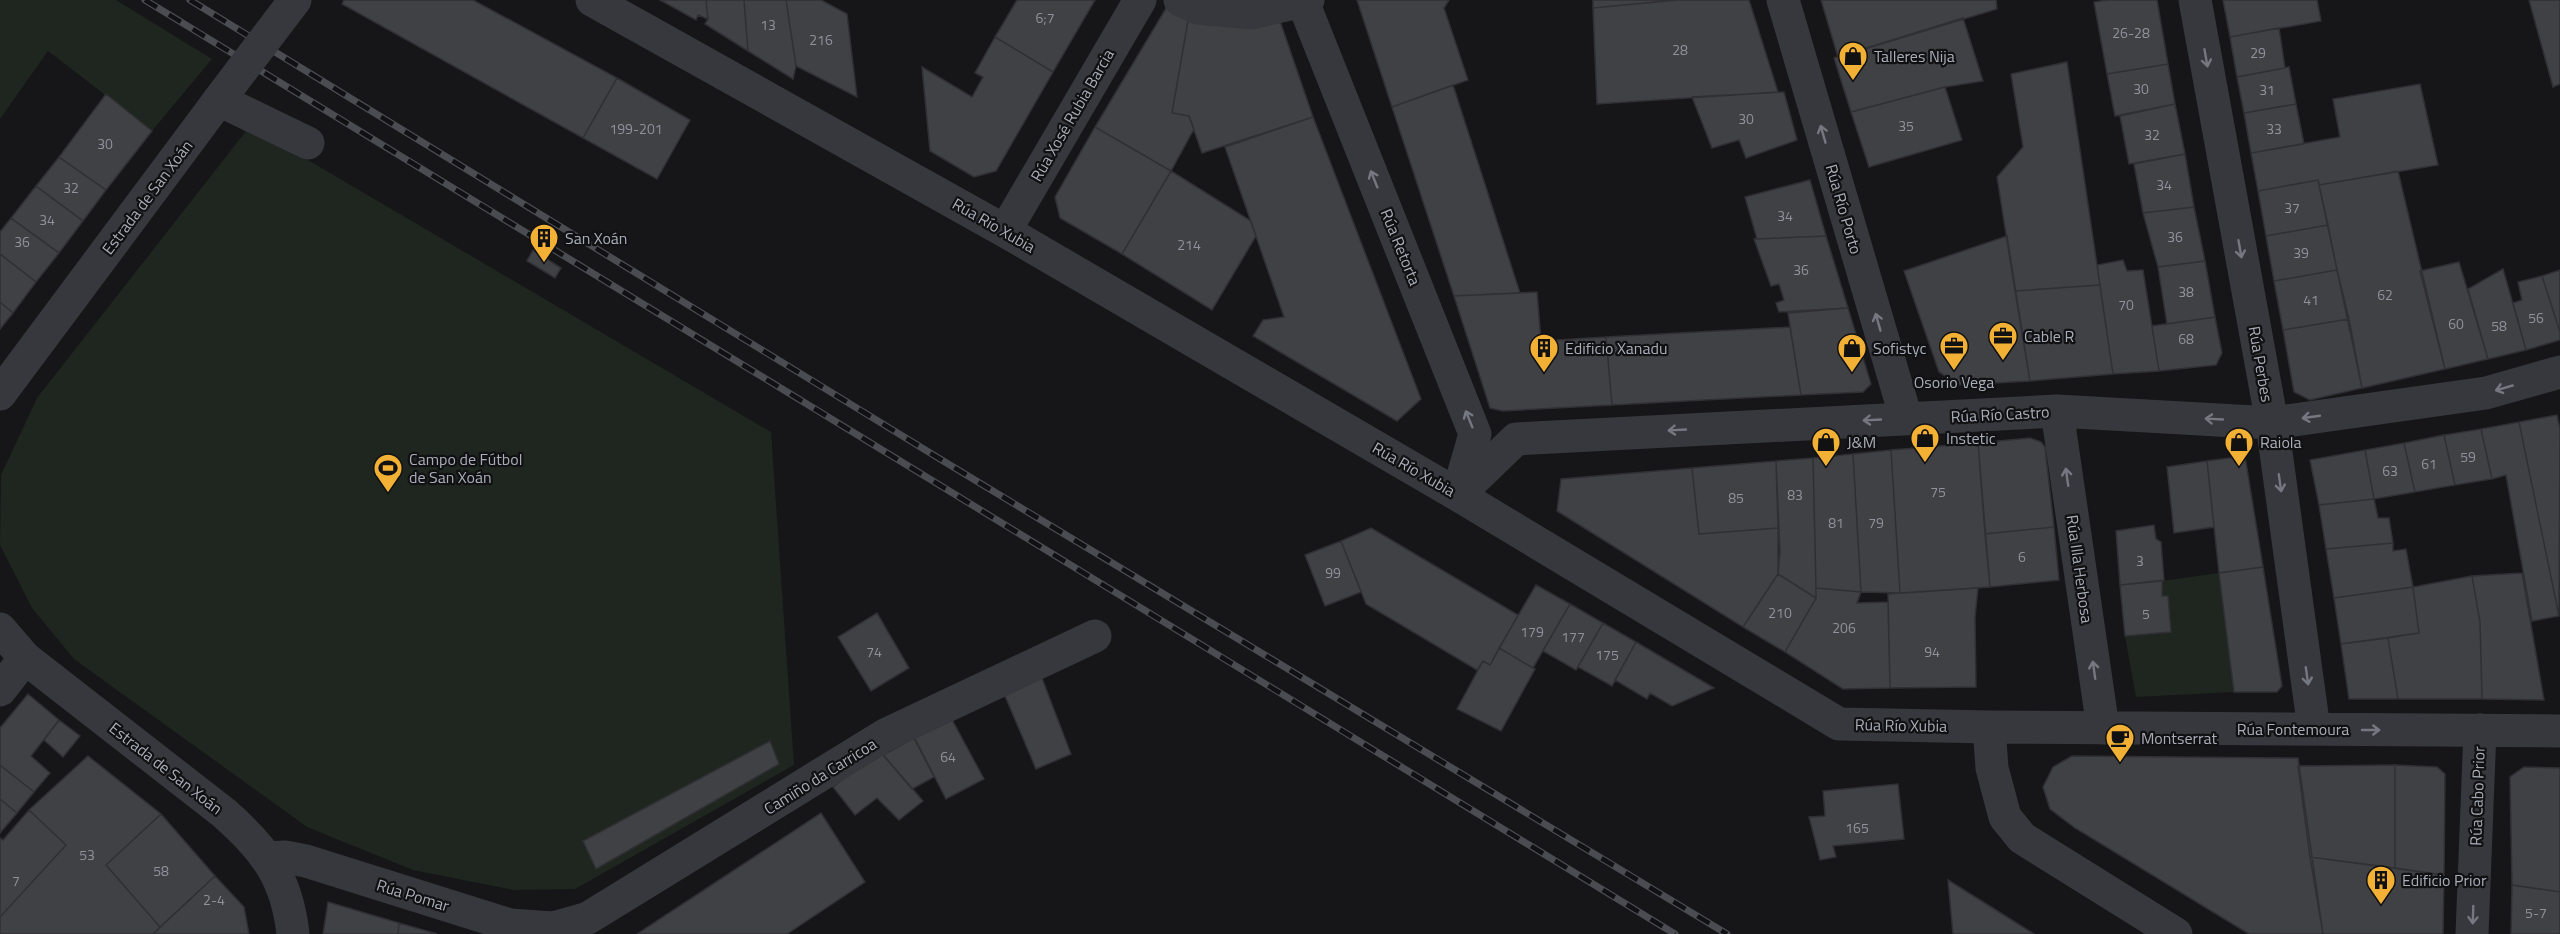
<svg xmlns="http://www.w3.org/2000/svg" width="2560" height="934" font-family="'Titillium Web',sans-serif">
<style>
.green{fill:#1e261f}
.building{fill:#404145;stroke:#303034;stroke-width:1.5}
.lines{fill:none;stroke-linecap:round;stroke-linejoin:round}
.pedestrian{stroke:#37383d;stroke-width:33}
.minor{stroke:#37383d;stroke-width:33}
.tertiary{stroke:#37383d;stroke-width:33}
.rail-casing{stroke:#4a4c52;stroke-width:7}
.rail{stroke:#111113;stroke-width:4.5;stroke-dasharray:14;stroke-linecap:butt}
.tertiary-bridge{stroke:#37383d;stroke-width:33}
.oneway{stroke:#757881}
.labels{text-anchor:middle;stroke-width:4.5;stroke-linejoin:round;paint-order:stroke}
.number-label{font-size:14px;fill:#8e929b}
.poi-label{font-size:16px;fill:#a8adb8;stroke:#111113;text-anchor:start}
.street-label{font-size:16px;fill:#a8adb8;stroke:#111113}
</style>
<rect width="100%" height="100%" fill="#161618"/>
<!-- green -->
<path class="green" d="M0 0H116L212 59 152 131 48 51 0 119Z
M250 126 771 432 794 765 575 889 514 890 413 870 307 827 74 659 32 608 0 545 1 475 37 398Z
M2219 573 2234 692 2136 697 2125 636 2170 632 2168 596H2162V581Z"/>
<!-- building -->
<path class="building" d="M344 0H473L617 78 583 138 342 4Z
M660 0H706L708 19 698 15 696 20Z
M706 0H744L748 51 705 24 708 19Z
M744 0H786L796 66 793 79 748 51Z
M786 0H821L847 14 857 97 796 66Z
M1017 0H1095L1053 72 995 37Z
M1357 0H1449L1444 8 1468 80 1392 107Z
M1593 0H1677L1593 8Z
M1677 0H1749L1778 92 1597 104 1593 8Z
M1821 0H1996L1997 9 1838 57Z
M2107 0H2157L2168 64 2107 74 2094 2Z
M2223 0H2317L2321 21 2230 37Z
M2529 0H2560V84L2553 87Z
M1168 5 1189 15 1172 113 1189 116 1194 129 1171 171 1095 127Z
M1189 15 1280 21 1313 117 1202 153 1189 116 1172 113Z
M1963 18 1983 81 1945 87 1851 112 1834 58Z
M2279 28 2285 68 2237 77 2230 37Z
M995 37 1053 72 996 171 974 177 930 151 922 67 972 97 983 77 975 73Z
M2067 62 2100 285 2015 291 1997 177 2023 147 2011 74Z
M2168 64 2175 104 2115 116 2107 74Z
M2289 67 2296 104 2244 113 2237 77Z
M617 78 690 120 657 179 583 138Z
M2420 84 2438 165 2319 185 2318 180 2258 191 2251 153 2340 137 2333 99Z
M1453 85 1520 293 1454 296 1392 107Z
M1945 87 1962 140 1869 167 1851 112Z
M1784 92 1797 140 1746 158 1739 140 1712 148 1692 97Z
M106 94 152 131 106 190 59 157Z
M2175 104 2185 154 2129 164 2120 116Z
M2296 104 2304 144 2251 153 2244 113Z
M1313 117 1421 399 1397 421 1253 336 1263 320 1284 317 1225 147Z
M1095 127 1171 171 1122 254 1060 218 1055 197Z
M2185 154 2194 207 2143 213 2134 164Z
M59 157 106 190 83 221 36 186Z
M1171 171 1251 221 1256 236 1212 310 1122 254Z
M2398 171 2445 369 2362 388 2319 185Z
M1810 180 1826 236 1757 239 1745 197Z
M2318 180 2328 225 2266 236 2258 191Z
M36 186 83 221 59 253 11 218Z
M2194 207 2205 261 2158 267 2143 213Z
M11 218 59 253 36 282 0 254V232Z
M2328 225 2337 270 2274 281 2266 236Z
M1826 236 1848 308 1779 312 1776 303 1784 300 1779 284 1771 286 1754 239Z
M2007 236 2030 381 1959 385 1939 372 1904 271Z
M533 250 561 268 555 278 527 261Z
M0 254 36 282 13 313 0 302Z
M2123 260 2127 271 2143 270 2159 371 2113 374 2097 265Z
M2205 261 2215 317 2167 324 2158 267Z
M2459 262 2488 359 2445 369 2420 271Z
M2503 269 2526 350 2488 359 2468 289Z
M2337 270 2349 319 2283 330 2274 281Z
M2560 270V332L2542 276Z
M2542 276 2560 332V340L2526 350 2513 303 2522 300 2518 282Z
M2100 285 2113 374 2030 381 2015 291Z
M1537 292 1541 341 1606 337 1612 405 1503 411 1490 408 1454 296Z
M0 302 13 313 0 329Z
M1848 308 1871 384 1863 392 1801 395 1788 313Z
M2215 317 2222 353 2216 365 2159 371 2152 326Z
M2349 319 2362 388 2310 400 2294 392 2283 330Z
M1790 327 1801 395 1612 405 1606 337Z
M2557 415 2560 429 2559 616 2519 422Z
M2519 422 2559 616 2532 621 2506 475 2492 479 2481 429Z
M2481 429 2492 479 2455 485 2444 435Z
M2444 435 2455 485 2415 492 2404 443Z
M2030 438 2041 442 2045 447 2054 527 1985 534 1978 443Z
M1978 443 1990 587 1900 593 1891 450Z
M2404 443 2415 492 2374 499 2365 450Z
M1891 450 1900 593 1861 592 1853 454Z
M2365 450 2374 499 2319 505 2310 460Z
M1853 454 1861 592 1816 588 1813 458Z
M2245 456 2263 567 2219 573 2207 461Z
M1813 458 1816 588V598L1778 574 1780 552 1776 461Z
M1776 461 1778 528 1699 534 1692 468Z
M2207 461 2214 527 2174 533 2167 467Z
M1692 468 1699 534 1778 528V574L1743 627 1557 511 1561 479Z
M2374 499 2378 518H2389L2393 543 2326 549 2319 505Z
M2154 525 2156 539 2161 542 2164 580 2120 585 2116 531Z
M2054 527 2059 580 1990 587 1985 534Z
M1371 528 1518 615 1490 665 1483 661 1477 670 1366 604 1341 541Z
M1341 541 1361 592 1325 606 1305 555Z
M2393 543V551L2406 549 2413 587 2334 598 2326 549Z
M2263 567 2282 686 2277 692H2234L2219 573Z
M2522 573 2544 700 2482 699 2480 622 2472 576Z
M1778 574 1816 598 1785 652 1743 627Z
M2472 576 2480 622 2482 699H2398L2388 638 2419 633 2413 587Z
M2162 581V596H2168L2171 632 2125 636 2120 585Z
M1536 585 1570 604 1533 668 1499 648Z
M2413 587 2419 633 2341 644 2334 598Z
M1816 588 1861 592 1857 603 1888 602 1890 688 1843 689 1785 652 1816 598Z
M1978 588 1975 617 1976 687 1890 688 1888 594Z
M1570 604 1603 623 1576 670 1543 651Z
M877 613 909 668 871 691 838 637Z
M1603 623 1636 642 1612 686 1578 667Z
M2388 638 2398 699H2349L2341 644Z
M1636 642 1714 688 1672 706 1650 693 1647 699 1615 680Z
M1499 648 1535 669 1501 731 1457 709 1483 661 1490 665Z
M1040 673 1071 754 1036 769 1002 689Z
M28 694 59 720 31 756 50 773 34 792 0 765V728Z
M949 714 984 779 946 799 911 731Z
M59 720 80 736 63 757 44 740Z
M914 738 934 777 912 789 883 755Z
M770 741 779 764 596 869 583 841Z
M880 751 923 801 899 820 877 798 855 815 833 787Z
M88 756 161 814 106 865 160 927 153 934H0V917L66 845 29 810Z
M2072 756 2298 758 2323 934H2249L2075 828 2050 809 2043 787 2053 767Z
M0 765 34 792 17 813 0 799Z
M2395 765 2437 767 2445 774 2444 875 2395 868Z
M2395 765V868L2310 857 2298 766Z
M2524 767 2560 768V892L2512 885 2510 777Z
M1898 784 1904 839 1833 846 1836 857 1820 860 1809 817 1825 816 1823 791Z
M0 799 17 813 0 833Z
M29 810 66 845 0 917V838L3 840Z
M821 813 865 882 787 934H637Z
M161 814 215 876 160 927 106 865Z
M2310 857 2444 875 2443 934H2323Z
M215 876 244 907 249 934H153Z
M1948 880 2007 917 2034 934H1953Z
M2512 885 2560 892V934H2511Z
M328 902 399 923 398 934H323Z
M399 923 437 934H398Z"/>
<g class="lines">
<!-- pedestrian -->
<path class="pedestrian" d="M219 100 308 143"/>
<!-- minor -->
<path class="minor" d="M592 0 1005 231 1458 495 1839 724 1989 727 2560 731
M1180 0 1198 8 1251 13 1308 0
M1783 0 1906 418
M2195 0 2272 423 2314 729
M1303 2 1475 434 1458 493
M1005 231 1140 0
M2057 411 2103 728
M1458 495 1516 439 2057 411 2272 423 2486 393 2560 372
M0 690 25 658
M1989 727 1992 768 2005 817 2022 838 2176 934
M268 858 285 857 306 861 510 925 553 928 588 918 885 735 1095 636
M2472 934 2480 730"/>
<!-- tertiary -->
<path class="tertiary" d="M0 394 219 100
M0 629 25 658 224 813C265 849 287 878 293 934"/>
<!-- rail casing -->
<g class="rail-casing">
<path id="rail" d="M145 0 1675 934
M190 0 945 462 1727 934"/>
</g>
<!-- rail -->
<use href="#rail" class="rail"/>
<!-- tertiary-bridge -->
<path class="tertiary-bridge" d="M219 100 295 0"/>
</g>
<!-- one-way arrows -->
<defs><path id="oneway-shaft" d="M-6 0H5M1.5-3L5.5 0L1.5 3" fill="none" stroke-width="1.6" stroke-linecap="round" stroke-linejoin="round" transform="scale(1.5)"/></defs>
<g class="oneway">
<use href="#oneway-shaft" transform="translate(2206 58) rotate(80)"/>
<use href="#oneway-shaft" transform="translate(1823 134) rotate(-106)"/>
<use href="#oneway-shaft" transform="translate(1374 179) rotate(-112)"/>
<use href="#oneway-shaft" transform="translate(2240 249) rotate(80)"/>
<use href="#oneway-shaft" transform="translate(1878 322) rotate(-106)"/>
<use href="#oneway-shaft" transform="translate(2504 388) rotate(164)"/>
<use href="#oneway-shaft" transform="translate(2311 417) rotate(172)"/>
<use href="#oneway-shaft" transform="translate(1469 419) rotate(-112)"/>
<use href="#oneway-shaft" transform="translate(2214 419) rotate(-177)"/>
<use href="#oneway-shaft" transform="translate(1872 420) rotate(177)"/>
<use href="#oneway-shaft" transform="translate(1677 430) rotate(177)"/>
<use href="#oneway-shaft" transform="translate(2067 477) rotate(-98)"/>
<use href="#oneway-shaft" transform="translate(2280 483) rotate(82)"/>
<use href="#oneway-shaft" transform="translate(2094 670) rotate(-98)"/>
<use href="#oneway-shaft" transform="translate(2307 676) rotate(82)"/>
<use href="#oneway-shaft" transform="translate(2371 730)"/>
<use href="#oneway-shaft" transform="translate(2473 915) rotate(92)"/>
</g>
<!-- icons -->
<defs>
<g id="shop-pin" transform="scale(1.5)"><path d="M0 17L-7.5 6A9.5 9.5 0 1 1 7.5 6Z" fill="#f2b134" stroke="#111113"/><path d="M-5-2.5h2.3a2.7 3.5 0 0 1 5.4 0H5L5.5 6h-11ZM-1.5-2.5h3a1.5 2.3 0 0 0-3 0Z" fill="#111"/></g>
<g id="building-pin" transform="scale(1.5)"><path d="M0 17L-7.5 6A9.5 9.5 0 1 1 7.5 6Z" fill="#f2b134" stroke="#111113"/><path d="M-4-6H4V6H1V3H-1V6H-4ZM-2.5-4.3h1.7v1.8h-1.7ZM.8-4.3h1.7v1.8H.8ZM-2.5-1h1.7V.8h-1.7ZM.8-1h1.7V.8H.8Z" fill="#111"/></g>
<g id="office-pin" transform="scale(1.5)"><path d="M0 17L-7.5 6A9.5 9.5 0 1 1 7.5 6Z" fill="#f2b134" stroke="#111113"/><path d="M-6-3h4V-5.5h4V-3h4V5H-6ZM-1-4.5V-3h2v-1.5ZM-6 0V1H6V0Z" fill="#111"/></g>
<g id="stadium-pin" transform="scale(1.5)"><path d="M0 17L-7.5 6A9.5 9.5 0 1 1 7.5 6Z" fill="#f2b134" stroke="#111113"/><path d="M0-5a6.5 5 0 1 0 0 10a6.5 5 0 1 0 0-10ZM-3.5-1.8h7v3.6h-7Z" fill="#111"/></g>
<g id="cafe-pin" transform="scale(1.5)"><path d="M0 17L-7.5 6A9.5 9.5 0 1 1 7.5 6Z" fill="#f2b134" stroke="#111113"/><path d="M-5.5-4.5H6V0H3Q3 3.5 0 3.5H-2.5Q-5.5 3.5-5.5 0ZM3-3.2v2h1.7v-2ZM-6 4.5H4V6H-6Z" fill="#111"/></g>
</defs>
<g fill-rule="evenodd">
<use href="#shop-pin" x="1853" y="56"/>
<use href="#building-pin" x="544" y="238"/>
<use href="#office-pin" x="2003" y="336"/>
<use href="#office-pin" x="1954" y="346"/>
<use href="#building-pin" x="1544" y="348"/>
<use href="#shop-pin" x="1852" y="348"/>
<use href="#shop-pin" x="1925" y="438"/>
<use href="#shop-pin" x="1826" y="442"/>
<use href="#shop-pin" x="2239" y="442"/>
<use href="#stadium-pin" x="388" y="468"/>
<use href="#cafe-pin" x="2120" y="738"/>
<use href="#building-pin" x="2381" y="880"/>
</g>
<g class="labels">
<!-- number labels -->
<g class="number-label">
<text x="1045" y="23">6;7</text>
<text x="768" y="30">13</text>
<text x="2131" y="38">26-28</text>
<text x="821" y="45">216</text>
<text x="1680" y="55">28</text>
<text x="2258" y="58">29</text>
<text x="2141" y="94">30</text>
<text x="2267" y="95">31</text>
<text x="1746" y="124">30</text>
<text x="1906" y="131">35</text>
<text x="636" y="134">199-201</text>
<text x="2274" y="134">33</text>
<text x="2152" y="140">32</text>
<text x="105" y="149">30</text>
<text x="2164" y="190">34</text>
<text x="71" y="193">32</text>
<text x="2292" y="213">37</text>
<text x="1785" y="221">34</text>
<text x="47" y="225">34</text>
<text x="2175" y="242">36</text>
<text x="22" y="247">36</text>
<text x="1189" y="250">214</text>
<text x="2301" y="258">39</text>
<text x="1801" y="275">36</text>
<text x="2186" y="297">38</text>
<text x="2385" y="300">62</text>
<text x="2311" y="305">41</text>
<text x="2126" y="310">70</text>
<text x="2536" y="323">56</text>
<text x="2456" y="329">60</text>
<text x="2499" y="331">58</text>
<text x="2186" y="344">68</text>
<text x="2468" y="462">59</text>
<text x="2429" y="469">61</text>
<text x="2390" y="476">63</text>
<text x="1938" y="497">75</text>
<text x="1795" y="500">83</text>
<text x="1736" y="503">85</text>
<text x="1836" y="528">81</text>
<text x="1876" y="528">79</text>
<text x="2022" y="562">6</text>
<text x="2140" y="566">3</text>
<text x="1333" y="578">99</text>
<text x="1780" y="618">210</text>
<text x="2146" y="619">5</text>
<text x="1844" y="633">206</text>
<text x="1532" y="637">179</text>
<text x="1573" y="642">177</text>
<text x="874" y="657">74</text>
<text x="1932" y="657">94</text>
<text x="1607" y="660">175</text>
<text x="948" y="762">64</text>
<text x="1857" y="833">165</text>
<text x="87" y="860">53</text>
<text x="161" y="876">58</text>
<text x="16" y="886">7</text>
<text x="214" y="905">2-4</text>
<text x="2536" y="918">5-7</text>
</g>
<!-- poi labels -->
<g class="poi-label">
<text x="1874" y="62">Talleres Nija</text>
<text x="565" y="244">San Xoán</text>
<text x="2024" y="342">Cable R</text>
<text x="1565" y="354">Edificio Xanadu</text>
<text x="1873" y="354">Sofistyc</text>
<text x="1954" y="388" text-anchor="middle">Osorio Vega</text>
<text x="1946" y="444">Instetic</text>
<text x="1847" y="448">J&amp;M</text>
<text x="2260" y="448">Raiola</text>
<text x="409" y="465">Campo de Fútbol<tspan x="409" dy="18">de San Xoán</tspan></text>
<text x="2141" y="744">Montserrat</text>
<text x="2402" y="886">Edificio Prior</text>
</g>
<!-- street labels -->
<g class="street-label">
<text transform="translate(1072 115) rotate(-60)" y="6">Rúa Xosé Rubia Barcia</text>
<text transform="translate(147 197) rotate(-53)" y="6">Estrada de San Xoán</text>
<text transform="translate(1844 209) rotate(74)" y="6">Rúa Río Porto</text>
<text transform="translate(994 225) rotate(30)" y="6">Rúa Río Xubia</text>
<text transform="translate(1401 247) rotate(68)" y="6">Rúa Retorta</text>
<text transform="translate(2261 364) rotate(80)" y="6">Rúa Perbes</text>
<text transform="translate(2000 414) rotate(-3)" y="6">Rúa Río Castro</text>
<text transform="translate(1414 469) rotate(30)" y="6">Rúa Río Xubia</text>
<text transform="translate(2080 569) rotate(82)" y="6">Rúa Illa Herbosa</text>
<text transform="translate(1901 725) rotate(1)" y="6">Rúa Río Xubia</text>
<text x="2293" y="735">Rúa Fontemoura</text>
<text transform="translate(166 768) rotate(38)" y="6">Estrada de San Xoán</text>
<text transform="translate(820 776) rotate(-32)" y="6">Camiño da Carricoa</text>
<text transform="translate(2477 796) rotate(-88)" y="6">Rúa Cabo Prior</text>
<text transform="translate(413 895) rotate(17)" y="6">Rúa Pomar</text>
</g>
</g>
</svg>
